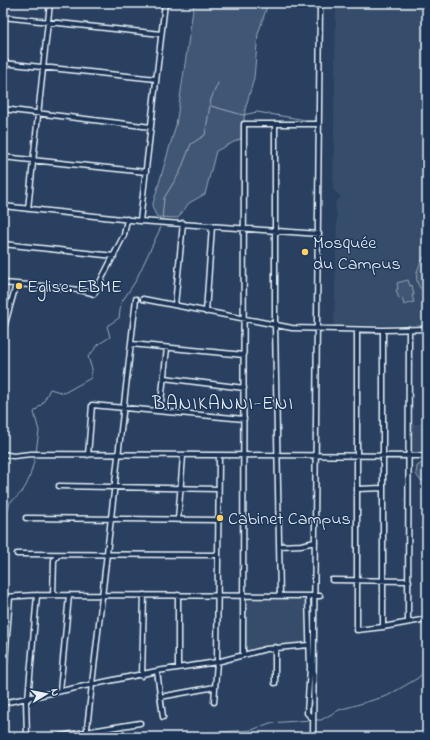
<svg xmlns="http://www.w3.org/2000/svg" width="430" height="740" font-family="'Indie Flower',sans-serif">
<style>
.built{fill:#364d6b}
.green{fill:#415774;stroke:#94a4b6}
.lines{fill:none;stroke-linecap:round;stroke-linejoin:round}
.stream{stroke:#9dabbd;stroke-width:1}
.minor-casing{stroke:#e8f1f8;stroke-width:7}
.minor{stroke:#1d3557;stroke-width:4}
.poi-dot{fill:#ffd166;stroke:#1d3557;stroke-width:1.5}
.labels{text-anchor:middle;stroke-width:3;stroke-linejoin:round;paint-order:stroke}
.poi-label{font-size:18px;fill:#e8f1f8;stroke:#1d3557;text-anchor:start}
.neighbourhood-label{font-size:19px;letter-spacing:1px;fill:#e8f1f8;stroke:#1d3557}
</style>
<rect width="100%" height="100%" fill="#294061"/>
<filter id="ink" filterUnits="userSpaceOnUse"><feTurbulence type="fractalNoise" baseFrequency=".025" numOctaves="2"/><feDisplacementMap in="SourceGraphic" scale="8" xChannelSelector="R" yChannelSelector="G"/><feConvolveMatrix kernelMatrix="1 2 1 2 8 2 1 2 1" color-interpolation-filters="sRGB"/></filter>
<g filter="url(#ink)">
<!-- built -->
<path class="built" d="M336 3H427V325H334L337 217 335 202 341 197 333 189Z
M412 424H427V454H412Z
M307 597V644L276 645 244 653 245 598Z"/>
<!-- green -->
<path class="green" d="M194 3H268L258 34 254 78 245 110 242 138 216 151 205 194 189 203 178 218 157 217 152 207 176 125Z
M425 255H427V294C411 284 416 269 425 255Z
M408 280 410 286 412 285 414 295H412L414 302 404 305 402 298 399 299 396 290 398 289 397 283Z
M424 462H427V482L420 480 416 474 417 466Z"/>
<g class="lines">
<!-- stream -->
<path class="stream" d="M211 106 243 115 257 112 306 120
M162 220 164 198 180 172 191 144 205 135 211 99 218 83
M36 452 39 431 34 412 43 403 50 389 64 393 91 378 92 369 88 357 99 344 110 337 107 326 119 318 121 303 135 282 161 227
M3 529 10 502C30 489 29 476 36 455
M314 720H321L339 710 387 696 418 678 427 668
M198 737 218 732 252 730 270 723 311 720"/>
<!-- minor casing -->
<g class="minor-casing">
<path id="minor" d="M3 17 161 34
M3 63 156 79
M3 109 151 127
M275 124V325L280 596
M3 157 146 172
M3 206 140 221 319 234
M28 209 50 3
M140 221 165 3
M3 244 114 256
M3 283C23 285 79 287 94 294L124 235 127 219
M143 299 292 328 383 330 427 329
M175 305 183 223
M206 312 212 226
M357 330V630L383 627 427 619
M383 330V627
M3 331 16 285
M131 344 244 355
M164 378 244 388
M160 411 167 348
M3 454 13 456 31 454 427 456
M88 455 92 405 244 419
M59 486 218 489
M357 489 383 488
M26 518 218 520
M178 520 183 456
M280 546 301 545 315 542
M17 554 218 555
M332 580 409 581
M53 595 54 560 58 555
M308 596 310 668 307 713 313 719
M3 597 37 595 320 596
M408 622 409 329
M275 647V683
M243 655 244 124H319
M178 668V595
M157 671 163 717
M142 676 144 595
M3 686 10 597
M60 691 69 595
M160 697 215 687
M26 699 27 737
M28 699 37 595
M214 702 217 662 219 456
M3 703 157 671 217 662 266 649 309 645
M55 737 140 723
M86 737 136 299
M313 737 320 3"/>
</g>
<!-- minor -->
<use href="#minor" class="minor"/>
</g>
</g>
<!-- markers -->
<g class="poi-dot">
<circle cx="305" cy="252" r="4"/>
<circle cx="19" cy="286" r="4"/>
<circle cx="220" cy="518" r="4"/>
</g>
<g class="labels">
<!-- poi labels -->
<g class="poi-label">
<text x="313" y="248">Mosquée<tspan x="313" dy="21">du Campus</tspan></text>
<text x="27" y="292">Eglise. EBME</text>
<text x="228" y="524">Cabinet Campus</text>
</g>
<!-- neighbourhood labels -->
<g class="neighbourhood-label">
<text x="223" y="409">BANIKANNI-ENI</text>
</g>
</g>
<!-- margin -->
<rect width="430" height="740" fill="none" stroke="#1d3557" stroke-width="16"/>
<rect x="8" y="8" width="414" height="724" fill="none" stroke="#e8f1f8" stroke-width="1.5" filter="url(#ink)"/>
<!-- north arrow -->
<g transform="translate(46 694) rotate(80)" stroke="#1d3557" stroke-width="3" paint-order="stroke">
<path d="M0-3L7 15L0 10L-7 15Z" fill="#e8f1f8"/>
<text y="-6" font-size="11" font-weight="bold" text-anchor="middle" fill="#e8f1f8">N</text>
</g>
</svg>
